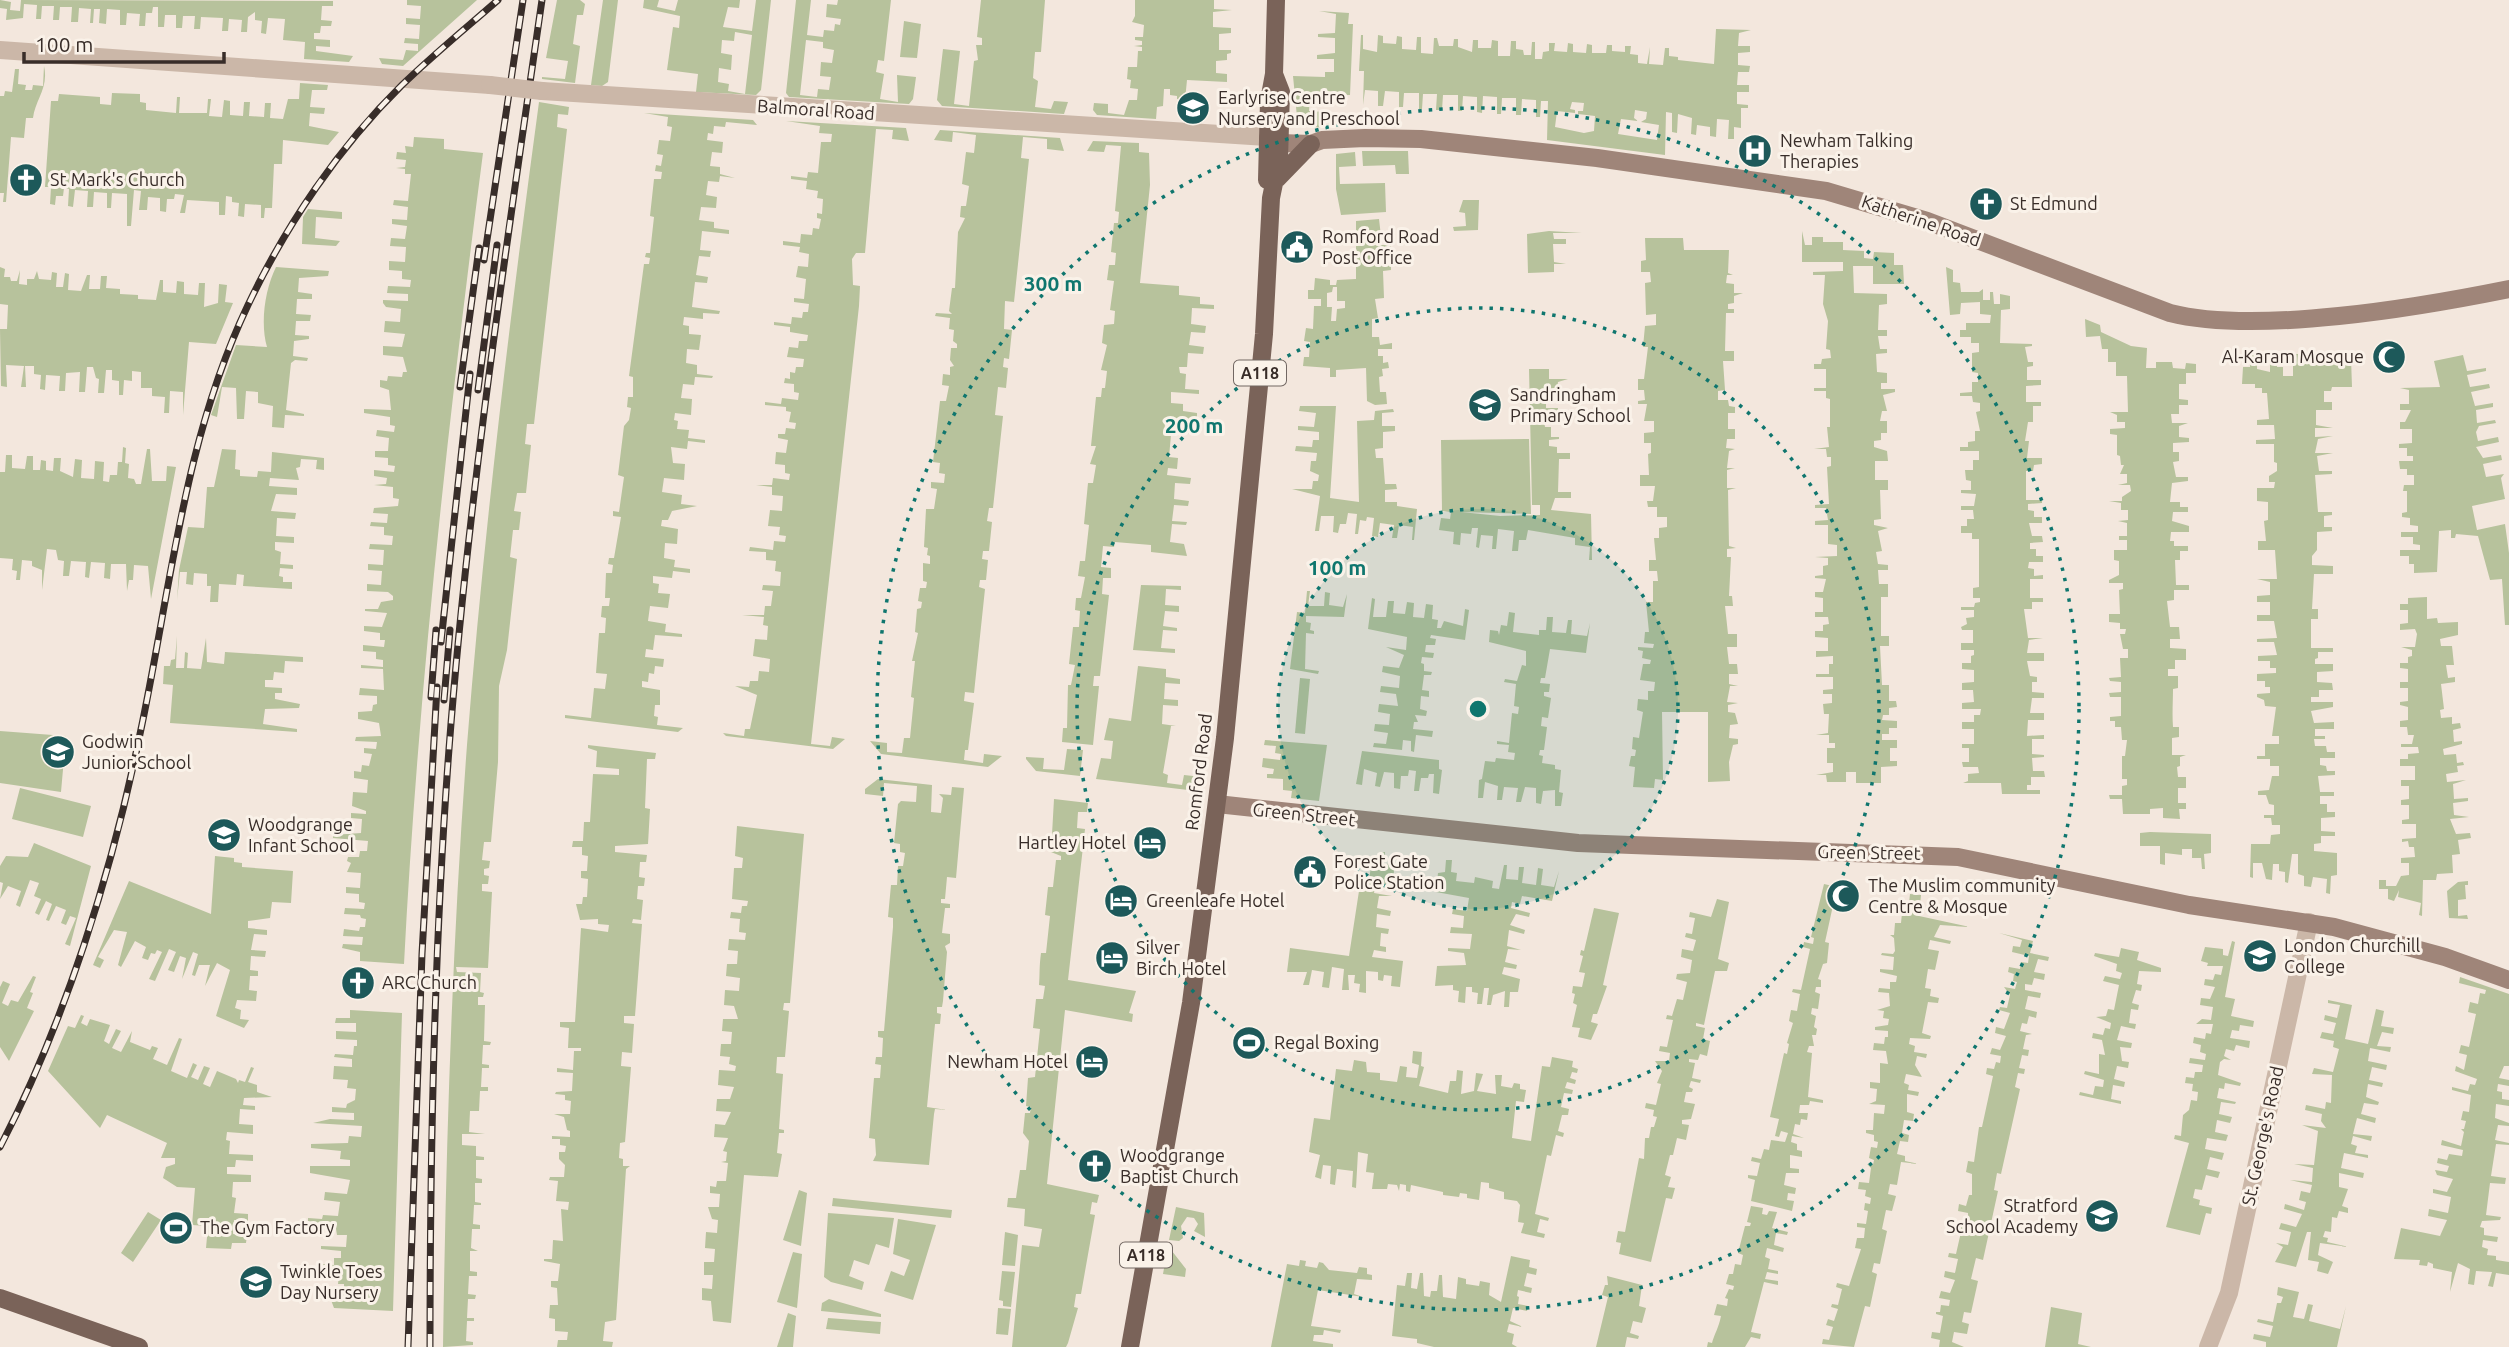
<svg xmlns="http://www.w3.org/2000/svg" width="2509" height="1347" font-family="Ubuntu,sans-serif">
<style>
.green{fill:#b7c29c;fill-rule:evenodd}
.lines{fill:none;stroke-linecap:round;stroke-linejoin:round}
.tertiary{stroke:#cbb7a8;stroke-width:18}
.secondary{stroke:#9f8579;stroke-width:18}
.primary{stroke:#7a6359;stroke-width:18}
.rail-casing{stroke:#382d29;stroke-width:7}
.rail{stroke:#faf2e9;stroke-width:4.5;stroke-dasharray:13;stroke-linecap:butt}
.tertiary-bridge{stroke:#cbb7a8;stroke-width:18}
.ring{fill:none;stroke:#0f766e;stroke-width:3.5;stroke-dasharray:3.5 7}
.labels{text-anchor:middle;stroke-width:6;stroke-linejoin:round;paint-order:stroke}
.shield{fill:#faf2e9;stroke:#726863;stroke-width:2}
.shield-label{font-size:16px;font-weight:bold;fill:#382d29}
.poi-label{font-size:18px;fill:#382d29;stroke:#faf2e9;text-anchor:start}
.street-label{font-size:18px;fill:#382d29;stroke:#faf2e9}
.centre{fill:#0f766e;stroke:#faf2e9;stroke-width:3.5}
.ring-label{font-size:21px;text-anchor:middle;font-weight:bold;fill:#0f766e;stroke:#faf2e9;stroke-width:6;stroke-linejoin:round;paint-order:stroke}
</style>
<rect width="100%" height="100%" fill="#f3e7dd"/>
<!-- green -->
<path class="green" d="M0 0 11 2 10 10 20 11 21 0 333 1V6H322L321 20 332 21 331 26H321L320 33H314V39L330 40V47L316 46V51L353 56 349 62 304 59 305 42 283 40 285 19 268 18 266 34 261 33 262 21 255 20V12L248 17 247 32H241L242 20 229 19 228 31H222L223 18 201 17 200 29H194L195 16H183L182 28H176V15H165L164 27H158V7H153L152 13H146L145 26H139L140 14 127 13 126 25H120V10L107 9 106 24 99 23 100 9H94L93 23H90L91 9 79 8 78 22H71L72 7H60L59 20H53L54 6H42L41 19H36L37 5 24 4 23 18 6 20 7 9 0 8Z
M407 0H477L403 66 382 64 379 58 403 60 406 50 418 51V44L404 43 405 38 419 39 420 25 406 24V18L420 19 421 6 407 5Z
M557 0H580L585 4 583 15H577L573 44 580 46 575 83 542 79V77L565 79 568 61 546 58Z
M603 0H618L608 82 602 86 591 85Z
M644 0H659L657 7 675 11 678 0H740L739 8 728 7 723 27 752 31 756 0H771L761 90 756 95 696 92 698 74 667 70 673 27 679 28 680 16 643 8ZM735 32 752 35 745 94 728 91 729 84 718 82 719 68 731 70 732 55 721 53 722 40 734 41Z
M796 0H811L807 35 823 37 824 30 834 31 835 24 840 25 841 19 826 17 827 4 837 5 838 0H891L884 61 878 60 876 72 884 74 880 99 898 102 897 75 916 77 913 99 909 104 789 97 786 93ZM806 40 823 42V48L834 50 832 63 821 62 820 76 831 77 829 90 818 89 817 97 800 95Z
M981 0H1045L1041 52H1035L1033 78 1038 81 1035 107 1051 109 1054 101 1068 102 1064 114 942 106 937 100 943 49 960 51 954 104 969 106 974 61 978 60 976 45H982V38L977 37Z
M1135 0H1214V9L1232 10 1213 12V27L1231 28V33L1219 34V50H1231V53L1227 54V60L1216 61V73L1227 74V82L1187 80 1185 100 1177 99V96L1170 95V89H1164L1163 106 1157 107 1156 119 1097 115 1093 110 1094 103 1108 104V113L1124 115 1129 100H1137L1138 89 1130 88 1131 80 1127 79 1128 67H1137L1138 51H1142V47L1134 46 1142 45V41L1135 40V37H1143L1144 25 1132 22 1135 16Z
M1319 11 1349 13 1348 24H1353L1350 95H1310L1309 111 1323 112V127C1312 128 1303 126 1297 117L1293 76 1325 77V72H1334V59H1317V55L1335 53V38L1318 37V34L1335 33 1336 14Z
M904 21 921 24 917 58 900 57Z
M1716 29 1751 30 1739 33 1738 46H1750V52L1738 53V65L1750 66 1749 72H1738L1737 85H1749V92H1737V104L1748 105V108H1741V128L1734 127V139H1728L1729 120 1717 119 1716 137 1710 136V127L1697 125 1696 135 1691 134 1692 118 1678 114 1677 133 1672 132V113L1666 112 1665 155 1547 140 1548 101H1541L1540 117H1536V100L1522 99 1521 115H1516V98H1502L1501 114H1497V97L1483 96 1482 113 1477 112V97L1463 96 1462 111H1458V95H1443L1442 110H1436L1437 94H1423L1422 109H1419V93H1404L1403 107H1399V92L1385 91 1383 106H1378V91L1365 90 1363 105 1364 71H1359L1361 35H1363V49L1377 52 1378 35 1383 36V43L1396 44 1397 36 1402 37V49L1416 50 1417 37H1421V53L1433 54 1434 38H1437L1439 46H1453L1454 39H1458V47L1472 52 1473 40H1478V48H1491L1492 40 1498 41V56H1510L1511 41H1516V49L1523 50 1524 55H1531L1532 42H1535V59H1542L1543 52 1549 51V43H1555L1554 51 1567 52 1568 43 1573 44V52L1586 53 1587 44 1592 45V53H1606L1607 45H1612V51L1625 52V46H1631L1630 54 1638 55V63L1647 64 1650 47 1649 64 1663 65 1665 48H1669V56L1678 57V60L1714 64ZM1572 102 1584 103 1583 111H1578V114L1595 116 1594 131 1584 133 1555 127 1557 111 1575 113V110L1570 109ZM1635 110 1647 112 1646 119 1641 122 1659 125 1657 140 1618 134 1621 119 1638 121 1634 118Z
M44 66C49 88 35 100 33 118H26L24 138 11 137 6 202H3L4 193H0V96H4L5 91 12 92 15 69H19L18 84 26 85 25 90H32L33 85 43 86Z
M300 83 328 85 327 90H312L310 107 325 108 324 114 310 113 309 126 339 132 328 145 283 140 282 164H274L272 208H265L264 218H261V205L245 204 244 217 238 216 239 203 232 202V197L226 196 225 215H219V202L187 200 185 213H180L184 195 175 194 174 199H167L166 212 160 211V198L148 197 147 210H139L141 191 134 190 131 226H127V194L112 193 111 208H107V193L94 192 93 207H87L88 191 75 190 73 207 68 206 69 189 64 188 63 196H56L55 205 50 204 51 187H45L51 101H58L59 94 100 97V104L111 105 112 93 140 94V102L146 103V110L176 113 177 97H180L179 113H207L208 99H211L209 116 222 117 224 100 230 101V115L243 116 244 102H250L249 116 264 117 265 103H271L270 118 283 119 288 99H299Z
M539 102 569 107 568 115 558 114 557 127 567 129 534 424H527L525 444 531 445 526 493H517L514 511 521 512 519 530H513L510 557 517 559 507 650 499 686 498 762 491 842H484L482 860 490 861 489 868 484 869V875L489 876 488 884H482V891L492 892 488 968 456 967 457 972 481 973 480 992 484 993 483 997H478V1005H485L484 1041 491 1042 490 1045H483L482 1064 489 1065V1068H482L481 1087H488V1091H480L479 1111H470L469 1132 485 1134H462V1145L476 1146V1156L484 1157V1160H476V1178L482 1179V1183H475V1202L481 1203V1205H474L473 1224 480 1225V1229H472L471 1248 478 1251H470V1271L477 1272V1276H469L468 1294 476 1295 475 1299H468L467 1318H474V1321H467L466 1341 473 1342V1345L443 1347C446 1146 452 945 467 745 484 530 510 316 539 102Z
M644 113 753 120 757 125 726 122 725 127 714 126 713 134 708 133 707 140 723 142 722 153 712 152 710 166 720 167V174L735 178 720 176 719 182 708 181 706 195 717 197 716 208 701 207 699 220 714 222V228L729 230V234L702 231 700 250 711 251 710 257 699 256 696 275 708 277 707 283 695 282 692 307 720 311 719 314 703 313V319L684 317 683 325 689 326V334L701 335 699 350 687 349 686 363 697 365V374L713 376 712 378 695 377 694 385 683 384 681 398 692 399 691 415 675 413 674 420 678 421 677 429 689 430 688 438 705 440V443L688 441 687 449 671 447 673 463 685 464 684 480 664 478 662 492 682 495 681 504 697 506 672 511 668 520H662L661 526 678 529 677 544 665 543 664 558 675 560 674 567 690 569V573L673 571 672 578 653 576V583L659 584 658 593 670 594 668 608 650 606 648 621 666 624 665 632 682 634V637L655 635 653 650 646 649 645 657 664 659 663 667 655 666 654 674 649 673 648 682 642 681V687L660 690V705H655L654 716 658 717 657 725 683 728 678 732 565 718V715L591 718 594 688 605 689 607 674 596 673 599 633H605L606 618 601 617 602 606H609L610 598H605L606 573H612L613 565 608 564 609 558H614L621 517 613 516V511L619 512 624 477 618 475 624 426 629 420 631 408 627 407 628 397H633V377L629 376 644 264H649L650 258 645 257 646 253H650L654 217 650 216 654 179H661L662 172 655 171 656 165 661 166 663 155 657 154 659 140 670 141 672 127 667 126 668 117Z
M786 121 906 128 909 141 892 139 893 130 876 129 865 253H856L852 259 853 285 860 286 859 306 811 744 830 746 832 737 845 739 833 749 726 736 723 733 744 736 745 729H750L757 695 735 686 749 687 750 681H758L759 671 769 672 770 659 753 656 755 639 767 640 768 626 763 625 764 617 742 615H764L765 606H771L773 591 762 590 763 585 780 586 781 572 775 571 776 561 766 560V552L749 551 750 547 773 550 774 541 785 542 786 536 779 535 780 527 768 526 770 510 782 511 783 496 772 495V487L756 485H772L773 478 789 480 790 474 785 473V465L775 464 776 452 786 453 788 440 778 438V434H785L786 428 795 429 796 423 789 422 791 412 786 411V407L765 405V402L781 404 782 398 798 400 799 393 794 392V384L784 383 785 378 790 379V372L795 373 796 367H803L804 359 787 357 789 347 798 348 799 341H807L808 335 790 332V327L774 325V322L791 324 792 317 802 318 803 312H808L809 304 794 302V298L804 299 806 279 796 277 798 266 808 267 809 254 799 252 800 247 783 245V241L800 243 801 234 812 235 813 228 819 229 821 219 817 218V213L822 214 823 199 817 198 818 191 806 189 807 181 791 179V176L807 178 808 172 818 173 821 142H831L832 134 819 133 820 126Z
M940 130 1060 138 1064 151 1047 149V139L1023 137 1021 158 1029 159 1014 302 1005 301 1004 329 1012 330 1009 359 1004 358 1003 367 1008 368 1006 388 998 387 995 415 1003 416 993 508H989L987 521 992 522 989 551H983L982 559 988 560 986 580H980L979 587 985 589 974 693 965 692 964 701 974 703 968 750H965L964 760 983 763 984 754 1002 756 988 767 881 754 870 741 887 743V752L902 753 904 738H910L914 698 911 697 915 661H912L918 633 915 632 917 609 921 608 922 602 918 601 920 588H926L927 582 923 581V563L930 564V556L927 555 928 548 924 547 926 509H934L937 489 931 488V482L944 483 945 474 939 473 940 463 933 462 940 401H946L949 386 942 385 943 374 950 375V367L954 366 950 360 951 348H957V344L953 341 954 330 949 329 950 318 935 316 936 313 952 314 949 311 952 288H955L958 232 965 218 960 217 961 206H966L969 186 962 184 966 152 974 153 976 135 953 132 952 142 934 140Z
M414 137 444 139V149L483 153C448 422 418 693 404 964L360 961V952L342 948 343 944 362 945 363 937 343 936 344 929 359 931 360 927H365L366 919 361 918 360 915 344 914 345 908 364 909 365 903 359 902V894L346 893V887L360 888 361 873 347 872 351 863 347 861 348 857H359L360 851H367L368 841 333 838V835L361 833 362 819 351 818V813L366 814V811L352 806 353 792 367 793 368 780 354 778V771L361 772 362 765 369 766 372 754 364 753V748L376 749 377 742 355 741 356 737 381 736 379 723 358 719V712L372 711 373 705 377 704V696L359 695 360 688 384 690 383 669 361 668V665L383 667V660L376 659V652L363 651V645L384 647 385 640H380V633L364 631V626L382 627 387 613 365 611V609H378L381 602 393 600V596L388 592 367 591V584L381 585 382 571 368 570V564L383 565 384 550 369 549 370 544 392 545 393 536 384 535V527L370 526 371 522 387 523 388 514 373 513 374 508 398 506 399 499 393 498V487L374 485 386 484 387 478 374 476V470L394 472 395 466 388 465V458L375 457V451H388L389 438 376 436 377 430 394 432 395 426 390 425V417L364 413V409L391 410 389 390 380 387V380L387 381 388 376 402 377 403 372H407L403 357 383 355V346L402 347 405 334 384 332 385 321 400 322 401 309 386 307 383 303V300L408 301V294L387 293 388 286 410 287 411 280 402 279V271L389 270V261L405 262 406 247 390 246 391 238 405 239 407 226 392 224V219L407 220 408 207 393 205 394 200 408 201 411 174H405V169L396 168 405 167 406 160 396 159 397 152 406 153 405 146 413 147Z
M1093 141 1139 143V152L1149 153 1150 185 1140 283 1179 286V295L1200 297V304L1214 305V309L1192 308 1191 324 1206 326 1205 333 1191 332 1189 345 1204 347 1203 354 1188 353 1187 367H1179L1180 373 1186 374 1185 389 1199 390V394L1171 392V403L1183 404V411L1197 413V420L1173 418 1172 425 1165 424 1164 434 1171 435 1169 457 1178 458 1177 469 1168 468 1167 475 1191 478 1190 484 1175 483 1174 499 1189 501 1188 506 1174 505 1172 521 1187 522 1186 525 1172 524 1170 542 1184 544 1187 556 1151 552V545L1115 542 1114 547 1103 546 1101 567 1111 568V578H1103L1102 594 1109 595 1100 676H1094L1093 686H1099L1093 745 1062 742 1063 728H1067L1068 685H1071L1075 665 1069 664 1073 627H1079L1080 611 1075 610 1076 598H1081L1085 577 1078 576 1080 561H1085L1089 525 1084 524 1088 483H1093L1096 465 1090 464 1096 446H1091L1096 397H1101L1102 388H1105L1107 371 1101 370 1107 345 1102 343 1104 325 1114 324 1115 311 1110 310 1114 281 1107 280 1109 265H1115L1116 253 1111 252 1114 223H1118L1119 212 1115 211 1121 146 1106 145 1104 152 1087 151Z
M1362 151H1408L1409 174H1396L1395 165 1363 166Z
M1355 152 1356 166 1339 167 1340 184 1385 183 1386 212 1341 215 1336 189V154Z
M1463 200H1479L1478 230 1454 231 1453 227 1466 226 1465 213 1459 212Z
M308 209 342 212V219L316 217 315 238 340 241 336 246 302 244 303 217Z
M1379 219 1382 245H1391V250L1382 251 1383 265H1391V270L1383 271 1384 298 1375 299 1378 318 1372 319V337H1379L1380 345 1392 343V349H1378V356H1383V363L1388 362 1389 368 1382 369 1383 376 1379 377 1380 392H1386L1387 404 1375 405 1367 401 1366 368 1336 370V377H1330V368L1303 366 1304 357H1309L1310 342 1304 341 1306 328 1313 329 1314 306H1321V299H1308V290H1314L1315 278 1330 280V285H1336L1337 280 1356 279V221ZM1333 287H1337V301H1345V308L1337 309 1336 321H1331L1332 307H1327V293L1332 292Z
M1549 231 1582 233H1553L1554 239H1566V244H1553L1554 262 1566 264H1554V272L1528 273 1527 234Z
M1802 231 1805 245H1812V237H1823V242H1843V250L1864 251V258L1873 259 1874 252 1894 253V265H1903L1904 284H1873V266H1853L1854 293 1887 294V304L1879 305 1878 330H1887V336H1878L1880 349H1887V353L1876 354 1877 372 1887 373V383H1881V389H1895V392L1883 395 1887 411H1882L1880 421H1887V433H1881V440L1874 441V447L1887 451 1888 461H1875V480H1888V490H1880L1881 519 1874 520V525L1888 528 1878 531 1882 551 1876 552 1878 564 1888 565V570H1878L1879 584H1888V597H1881V636H1889V646H1880L1882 685H1889V701H1896L1897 707 1889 708V715H1883L1882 720 1897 721V728H1889V734H1882V740H1897V748H1890V761H1897V766L1881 767V783H1856V772H1846V782H1827L1826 775H1816L1833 772V763H1827V748H1835V743H1829V735H1816L1828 733 1829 714H1824L1823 704 1832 703V694H1823V690L1833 689V677H1816V674H1829V664H1833V656L1816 657V651H1828V638L1815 637V631H1823V625L1829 624 1828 617H1815V612H1823V598L1815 597V592H1823L1826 579 1815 578V576L1823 575V566L1828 565V558L1815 557 1837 556V545L1828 544V525H1815V521L1828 520 1826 508H1815V505L1829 504 1827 467 1831 466V457H1827L1826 449H1814L1829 447 1827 427H1830V399L1826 398V391H1814V388H1826V369H1814V364H1821L1822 359 1831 358 1830 350 1826 349 1828 321 1823 304 1825 275H1813V272L1843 271V262H1802Z
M1645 238H1683L1684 250H1729L1728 273 1733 275H1727L1726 283 1734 284V293H1743L1734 296V303L1728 304V309H1734V313H1726L1725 351H1734V361H1723L1725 390 1718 391V400H1728L1729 406 1735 407V413H1728V429H1735V439H1727L1726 448 1735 449 1729 451 1727 468H1735L1727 470V488H1736L1728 490 1729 546 1736 548 1727 549V557H1731L1729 596H1732L1733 606H1725L1728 634H1737V647H1727L1729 664H1737L1738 674H1729V684L1738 686H1730L1727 702 1738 703 1728 705V712L1735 713 1738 724 1730 725 1729 738 1738 739V744L1733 745 1729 762 1730 781 1708 782V712H1662L1663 780 1655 779 1654 788 1633 787 1635 767 1629 766 1631 756H1635L1636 750 1632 749 1633 737 1639 738 1643 712 1637 710 1638 699 1648 700V691H1654L1655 682 1640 680 1643 664H1650L1651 660 1642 658 1643 651 1638 650V647L1653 648 1654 644 1644 643 1645 632H1649L1646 602H1653V581H1658L1657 571H1649V560H1656L1654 538H1659V528L1667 527V517H1657V507H1648L1647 501H1653L1655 486H1640V475H1649L1648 454 1651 453V443H1644V433L1654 432V421H1644L1647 404H1638V401L1645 400 1644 390H1638V379H1644L1648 347H1643L1645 326 1656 325V314L1646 315 1645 283 1651 282 1650 272H1641V261L1646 260Z
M0 267 5 269 4 277H10L11 281H17L20 270 19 284 27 285V279H34L37 271 39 279 51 280 52 272 57 273 56 287H63L65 273 69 274 68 290 81 291 87 275H90L89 289H100L101 276H107L106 288 120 289V294L138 295V299L156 300 160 280H163V292L176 293 177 281 184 282V294L198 295 199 283H205L204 307 218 303 219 284 227 285 225 302 233 303 216 344 189 342 183 415V392L170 391 169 413H164L165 397 152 396V388H141V372L132 371V381L124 380 123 395H119V381L112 380V370H106L104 393H98L99 379 96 378 93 367H87L85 392H79L80 372 66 373 65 391H59L60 376 46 375 45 390 40 389 41 375 34 374V366H25L26 387H21L24 366 6 365 7 387 1 386 0 329H7L8 305 0 304Z
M276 267 329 271 328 276 299 278 298 292 312 294V299H297L296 314 311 315 310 321H296L295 335 309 336V339L294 341 293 356 308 358 307 361 295 360 291 363 286 410 304 414V416L285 415 284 428 272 427 273 406 258 403V392L246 391 244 419H237L236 388 222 387 217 417 211 415 236 345 267 347C260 323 265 289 276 267Z
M1946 267 1953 270V282L1960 283 1961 292H1979L1983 289V300H1990V292H1993L1994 304H2000V294L2010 296V309L2001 310 2000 343 2032 344V346L2025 347 2028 362H2033V366L2027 367V380H2041V385L2026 386V402H2041V406H2033V422H2028L2025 441H2029L2027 458H2042V464L2034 465 2033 471H2026V500H2042V503L2028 504V510L2034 511V517H2042V523H2029L2032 536H2042L2043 542 2030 543V549H2036V556H2043V562H2029L2028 568 2034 569V576L2043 575V579H2030V598H2043V602H2032V609H2024L2028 638H2043L2029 640 2027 653H2044V661H2027L2030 676 2037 677V682H2032V692L2044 693V698H2032L2030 713H2044V720H2028L2027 736 2044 735V739H2032V754L2044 755V757L2032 758 2033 771H2044L2045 777H2031V785H2027V790H2040V794H2002L2001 783H1963L1968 781V774L1979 773 1978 767H1963L1962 762H1969V748H1962V744H1974V729H1962V722H1974V715H1980L1981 709H1962V703L1974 702 1973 690H1962V683L1974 682V670L1962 669V663H1971V656L1974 655V650H1961V643H1973V630H1962L1961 627 1967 624 1966 618 1974 617V610H1961V607H1974L1975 603 1980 602V598H1973V588L1979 587V539H1972V533H1961V526H1967V519H1974L1973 510H1961V506H1974L1976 494 1961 493V490H1971V481L1966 480 1965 470H1973V460H1979V451H1960V447H1968V442L1975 441V431H1980L1976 412 1980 411V403L1973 402 1972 396H1960V393L1972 392V382H1978V373L1972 372V353L1979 352V343H1971V337H1960V330H1966V323H1990L1991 315 1980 314V302L1961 303 1960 314 1950 315Z
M2085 319 2100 325 2101 332 2131 346 2147 348 2146 368H2156V362H2172L2173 368 2185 369 2186 363 2196 364V373H2186V384H2179V399L2188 400V405H2179V414H2171L2172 423H2188L2179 426V437L2189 438V442L2173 443V452H2179V461L2173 462 2176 477H2188V481L2172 483 2170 502H2180V507H2188V512H2173L2172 521 2189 526V532H2171L2170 541H2174V546H2188V551H2180V560H2175L2176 585H2189V590H2174V600L2167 601 2170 627H2179L2180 639H2170V648L2186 649V660H2175V669H2168V676H2178V688L2173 689C2173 701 2172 714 2173 727H2179V737L2172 738V755H2186L2180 757V766L2177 767 2178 777H2186V788H2178V803H2186V809H2179L2180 819 2163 818V808L2150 809V814H2123L2122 799H2110L2109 795H2122V786L2127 785V779H2122V756H2125L2127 740H2122L2121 727H2115V721H2110V717L2121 716V697H2110L2109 693 2121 692V682L2110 681 2109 678 2121 677 2120 658H2128V649H2123L2120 634H2125L2126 629H2120V623L2109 622V614H2120L2119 590 2123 589V583H2109V580L2119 575V561L2114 560V550H2127V540H2119V536H2127V523L2118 521 2128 520V510H2121V503L2109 501H2122V497L2131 491 2130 485H2118L2127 483V474H2120L2124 465H2121L2120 456 2117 455V435L2110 434V429L2125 428V422H2117V415L2110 412H2128L2127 376H2116V362H2108V349H2102L2100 336 2086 337Z
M2293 354H2305V361L2328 362V358H2351L2352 387H2332L2331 391H2324V402H2332V410H2316V425L2333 428H2315V437L2333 436 2318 439 2315 453H2333L2317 456 2319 471H2332V474L2315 475 2318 512H2332V515L2324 516V527H2332V531L2317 532V550L2312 556V565L2333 566V574H2314L2312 609H2318V619H2311V648H2333V652H2318V658L2315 659V664H2333V671L2317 672V682L2332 683 2333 690H2319V697H2311V702H2333V707L2311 711 2314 723 2334 722V729H2315V736H2325V739H2314L2315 746H2326L2327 752H2335V758H2320V765L2326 766 2327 771H2335V775L2318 776 2320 792H2334V796H2320V804H2327V812H2335V817L2321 818V831L2335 832V836H2321V843L2314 844V851L2337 853V875L2331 876 2330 894 2326 893 2327 879 2313 877 2311 887 2304 886V876L2298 874V854H2292L2288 883 2285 882V872L2279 871V864H2273L2272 880 2266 879 2262 863H2253V878L2250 877 2251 844H2270L2271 835 2280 834V825H2272L2271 818H2264V815H2274V805L2269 804 2266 795H2258V791L2269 790 2272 776H2279V766H2270V759H2257V756H2265V744H2279V736H2272L2276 707 2265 706 2264 700 2257 697V694L2270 693V687H2265V681H2257V674L2276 673V668H2270V661H2258V656L2277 655 2274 642H2257V639L2277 638 2274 621H2257V615H2270V602H2257V596L2270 595V582L2257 579H2277L2275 550H2258V541H2266L2264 521 2268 520V502L2257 501V488H2274L2275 482H2269V476L2277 471V463L2274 462V444H2256V440L2275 439 2274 425H2257V420L2269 419 2267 393H2262V388H2255V384H2242L2243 367H2250V355H2257V369L2270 372V356L2277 355V367H2283V376H2293Z
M2463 355 2467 371 2486 368V371L2467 375 2470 387 2489 384 2490 388 2471 392 2475 406 2493 403V407L2476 410 2477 423 2495 420 2496 423 2479 426 2476 432 2478 441 2498 437 2499 442 2476 447 2483 458 2501 455 2502 460 2483 464 2486 477 2504 474 2501 478 2505 499 2472 506 2477 530 2505 524 2509 553V625H2505L2502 579 2490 580 2478 536 2456 534 2455 538H2451V530L2439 531 2437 572 2414 573V564H2409V556H2400V550H2420V545L2413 544V537H2401V532H2418V526L2410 525V518L2402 517V513L2407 512V491H2403L2404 485H2414V475H2407V469H2400L2399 461H2413V456H2407V448H2399V444L2412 443V429H2400V422H2405L2411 410H2400V404H2409V390L2400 388 2440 387 2434 361Z
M1529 369H1549V379H1568L1558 382 1557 389H1549V398L1546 399V408H1558V420L1544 421 1545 427H1551V437H1559V439L1549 440V446L1557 447V453H1570V459H1559L1558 492H1571V498H1555L1551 510 1591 514 1592 560H1589L1590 547 1575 545V538L1528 530 1526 540H1519L1518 551H1512L1514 531 1498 529 1496 549H1492L1493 536 1481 535 1479 548 1476 547 1478 528H1472L1471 534 1461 533 1460 545 1453 544 1454 532 1439 530 1441 518 1450 519 1451 512 1442 511 1441 440 1529 439 1531 514 1461 512 1500 516 1540 515V505H1532Z
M1300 406H1336L1330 498 1359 502 1357 421 1374 420 1375 411 1393 409 1394 412 1382 413V426H1395V431L1383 432V448L1375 449 1376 458H1383L1385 484H1396L1397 489 1385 490V502H1397V506L1417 509 1414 540H1412L1413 527 1399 525 1397 538H1392L1394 525 1380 523 1378 537 1372 536 1374 518 1367 517 1366 521 1360 520 1358 534H1355L1357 514 1348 513 1346 524H1340L1338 533 1333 532 1334 516H1321L1319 531H1315L1320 496 1292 489H1312L1313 481H1318L1319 475 1310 471 1311 461H1316L1317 453 1295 451 1296 446 1312 447 1313 440H1319V432L1298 430V426L1314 427 1316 413 1299 411Z
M123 447 126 448 125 463 129 464 128 478 134 479 136 484H141L147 449H150L152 481H166L167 466 176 467 151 599 148 566 134 565 133 580H129L127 591 126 564H111L110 579 104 578 105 563 91 562 89 578 85 577 86 562 71 561 69 576H63L64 561 58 560 56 550 47 549 42 590V570L32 566V561L22 560 20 580H16L17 571 12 570 13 559 0 558V472H5L6 455H12V468L25 469 27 456H33V470H40L41 460 46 461V470L53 471 54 458H61L60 471 73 477 75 459 82 460 81 478 94 479 95 461 104 462 103 481 109 482 110 475H117L118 462H122Z
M222 449 236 450 235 469 240 470V476L257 477 258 471 271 472 272 452 324 458V470L316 469 317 460 301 459 300 467 296 468 299 480 270 478 269 486 297 488V495L276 494 271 511 296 513 295 519 277 518 276 536 294 537V543L275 542V550L281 552 280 564 293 565V569L280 568 279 576 283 577V582H292V589L243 586 244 575 237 574 236 585 219 584 218 602H210L211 586H207V574L194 573 193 585 186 584 187 572H180L177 600 179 570 188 527 204 528 207 487H214Z
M1141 585 1181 586V590L1166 589 1165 605 1179 606V612L1165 611 1163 626 1177 628V631L1163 630 1161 648 1175 649V653L1133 650Z
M1307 591H1310L1308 606H1324L1325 592 1330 593 1329 605 1343 607 1347 594 1344 617 1306 616V622L1311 623 1310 630 1314 631V634L1306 633 1305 669 1319 671 1318 674 1290 669 1297 612 1305 613Z
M2427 597V619L2437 618 2438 623 2458 622V635L2440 639 2441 646H2452L2454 665H2446L2448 678 2455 677V682L2441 684 2444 709 2440 710 2441 718 2452 717V724L2460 723 2461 728 2453 730 2454 742 2462 741V744L2443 749 2444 755 2456 754 2457 763 2463 762 2464 765 2457 766 2458 772 2446 774 2447 782 2466 780 2453 784 2454 799 2468 798V801L2453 803 2454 815 2469 817 2450 819 2456 834 2470 833 2471 838 2458 840 2460 854 2452 855 2453 873 2437 874 2436 880H2423L2422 916 2419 915 2421 903 2398 897 2399 890 2394 901 2388 899V889H2379V880H2386V886H2396L2401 876 2409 875V863H2401V858L2415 857 2414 847H2409L2408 841 2402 842V839L2416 838V824H2402V820L2409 819V805H2401V800L2409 799V786H2401V780H2415V766H2400V759H2408V754L2419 753 2418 747H2401V744H2412L2414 735H2408L2407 727H2400V721L2408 720V707L2400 705V702L2408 701V688H2400V682H2408V669L2400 668V663H2408V657L2412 656V650L2401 647H2415L2417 634 2415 629 2400 630V624L2408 623V610H2400V604H2408V598Z
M1372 598 1375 599 1373 617H1386L1388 601H1394L1393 613 1405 614 1407 602 1414 603 1413 617 1424 618 1426 604 1433 605 1432 619 1438 620 1437 628H1441L1444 621 1463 626 1465 609 1469 610 1465 640 1431 635 1430 638 1436 639 1435 645H1426L1425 652 1434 653 1433 658 1422 657 1421 663 1424 664V671L1432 672 1431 675H1424L1422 690 1429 691V697L1421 696 1420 709 1427 711 1426 716 1415 715 1418 722H1414L1413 729 1433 731 1432 737 1416 735 1414 752 1411 751V741L1403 740 1402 750 1373 747 1374 743 1386 744 1388 733 1374 731 1375 724 1389 725 1390 714 1378 712 1379 704 1398 706 1396 694 1380 692 1381 686 1399 688 1400 676 1382 672 1383 666 1399 668 1404 655 1386 647 1406 650 1407 637 1368 629Z
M1509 612 1515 613 1513 632 1539 635V630H1546L1547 617H1553L1552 632 1566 633 1568 620H1572L1571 634 1587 636 1590 623 1586 653 1550 649 1545 678H1541L1540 683 1550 684 1549 692H1544V696L1551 698 1548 718 1542 717 1541 726 1547 727 1544 750H1540L1539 755 1543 756 1542 763 1555 765V769L1561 770 1559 792 1563 793 1561 806H1555V790L1543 791 1541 804 1536 803V788L1525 787 1521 802H1516L1518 788 1504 787 1502 800H1497L1498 786 1485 782 1483 798H1478L1479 780 1482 779 1485 761 1495 762 1496 758 1514 760 1515 753 1508 752 1509 745 1497 744V741L1509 743 1512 713 1518 714 1519 707 1514 706 1516 684 1504 682 1505 679 1517 681 1522 665 1526 666V651L1489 642 1490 630 1498 631 1499 635 1501 625 1507 626Z
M177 636 176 668H184L185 652 188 653 187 668 201 669 206 638 207 662 224 664 225 652 303 657V662L285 661 284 673 274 672 273 680H265V687L282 688V693H275V699L300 704 299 708 265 709 263 724 297 729V732L170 723 173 685 163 684 164 666H170L171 660 175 659Z
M1138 666 1166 669V677L1180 679V684L1165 683 1164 699 1178 700V706L1163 705 1162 724 1176 726H1171L1163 773 1168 775 1167 783 1182 785 1184 775 1202 777 1188 790 1096 779 1101 758 1111 759 1113 741 1104 740 1109 718 1131 721Z
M1300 678 1310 679 1305 734 1295 733Z
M0 731 66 736 61 792 0 783Z
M1265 740 1327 745 1319 801 1291 798 1292 791 1283 790V779L1267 778V774H1273L1274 769 1262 767 1263 758 1280 760 1281 754 1275 753 1276 746 1264 745Z
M588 745 656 753 655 759H647L645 808 650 809 648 844 615 846V852L647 855 646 862H640L639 877 645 878 644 886H638L637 899 643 900 641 920 633 919 632 923 642 924 635 1016H624V1023L634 1024 632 1053 622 1052 621 1066 631 1067 625 1142 620 1143 619 1158 623 1159V1166H630L626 1169 616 1320 605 1322 603 1341 613 1342 612 1347H552H557L558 1340H567L568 1332 555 1331V1319L549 1318 550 1305H558L557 1288 551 1287V1281H558L560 1264 544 1261V1259H552L553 1240 563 1241 561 1209 568 1210 569 1202 556 1201 558 1181 549 1180 550 1177H564L565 1165 559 1159V1152H565L566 1146 560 1145V1139H552V1136L570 1137V1131L567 1130 564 1117 554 1114H570L571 1101 565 1100V1095L555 1094 556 1092 572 1091 573 1073 557 1072V1068L573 1070 574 1051H581V1048H568L569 1028 560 1027V1022H575L581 928 608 932 609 925 598 924V919L580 920 576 904H582L583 897H587L588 879 581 878V871H587L588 856 582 855V847H572L573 841H583L584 822H590L593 774 619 775V769L596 767 597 751 588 748Z
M1067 749 1083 750 1080 776 1036 771 1026 759V757L1044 758 1043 769 1064 770Z
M1362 751 1439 760V769L1442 770 1439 794 1433 793 1434 774H1429L1428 778H1421L1419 791H1414L1416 771 1409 770 1408 776H1401L1400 789 1394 788V773L1384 772 1380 787 1375 786 1377 773 1364 769 1362 785 1356 784Z
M878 779 932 785 931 812 941 813 943 798 939 794 951 795 952 787 964 788 956 878 947 877 945 899H941V903L950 904V908H945L942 933 950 934V943L945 946 947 952 943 1001 942 1007H937V1013L941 1014 940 1024H935L927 1107 947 1110 935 1109 934 1114 929 1165 873 1161 876 1155 875 1139 869 1138 874 1078H880L881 1065 875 1064 876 1057H882L883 1038 878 1037V1031H884L893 927V918L888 917 891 885H897L898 866H903L905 853 900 852V844L894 843 898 804 901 801 916 802 917 786 884 783 883 796 865 794V789Z
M20 788 91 806 83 837 12 819Z
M1054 799 1088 803 1087 812H1078L1077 828 1085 829 1068 980 1136 991 1129 1013 1133 1014 1132 1022 1065 1010 1047 1184 1099 1195 1097 1203 1092 1202 1090 1214 1095 1215 1081 1294H1076L1074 1307 1078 1308 1068 1343 1066 1347H1012L1022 1245 1039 1247 1042 1229 1024 1226 1025 1209 1007 1207 1008 1198H1016L1020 1170H1026L1029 1141 1023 1133 1025 1113H1030L1031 1107 1026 1106 1028 1078 1035 1077 1040 1029 1033 1028 1036 999H1043L1045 986 1039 985C1040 974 1039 968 1041 953H1046L1050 916 1045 915 1048 887H1053L1056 860H1061V856L1051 852Z
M737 826 804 834 790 1003H784L783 1010 789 1011 785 1057H777L776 1073 783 1074 779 1129 784 1130V1133H779L777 1153 782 1154 778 1177 744 1175 731 1323 713 1321 711 1301 702 1300V1288L712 1289 713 1275H704V1262H714L715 1249 705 1248 706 1232 717 1233 718 1220 712 1219 708 1207H719L720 1194 710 1193V1186L716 1187 717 1181H726L728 1163 721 1162 726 1161 727 1152 723 1151 728 1138 714 1137 715 1124 725 1125 731 1112 716 1111 717 1099H730L734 1087 718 1085 719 1070 735 1071 736 1066 729 1064 730 1057 720 1056 721 1044H731L732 1032 722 1031 723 1019H738L734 1006 724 1005 725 990 739 991 740 978 726 976 727 964H737L738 951 728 950 729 939 745 940 746 933 739 932 740 919 730 918 731 912 741 913 742 906H747L748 901 732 899 734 868H742L743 858 735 856Z
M2150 832 2211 834V853L2204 854 2205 869H2202L2201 858H2192V849H2182V855L2165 853V865L2160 864V846H2140V833Z
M34 843 91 866 70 946 65 944 76 918 70 916 66 925 61 923 66 910 56 906 49 921 46 920 52 904 46 901 39 915 35 913 41 899 34 896 39 883 30 880 20 907 16 905 21 891 8 886 0 899 3 883 0 882V866L6 856 28 857Z
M1382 852H1385L1384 864 1387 865 1395 852 1393 888H1375L1374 893 1392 896H1379L1377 908 1391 911 1390 916 1377 914 1376 927 1389 929 1388 934 1381 933 1380 946 1386 947V952L1374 950 1372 957 1403 961 1400 987 1391 986 1392 976 1384 975 1383 981 1378 980V972L1366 971V993L1359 992 1360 984 1354 983 1355 975H1348L1349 990H1342L1344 969 1332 967 1329 988 1322 987 1324 972 1312 970 1309 985H1303L1307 972H1287L1290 948 1349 956 1361 878 1369 879 1371 867 1381 865Z
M215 856 234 858V862L242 863V867L293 871 291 903 272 902 270 918 248 921V928L267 930V935L254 934 251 950 266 951 265 957 251 956 250 970 258 971V976H250L249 990 257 991 256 1001 237 1000 235 1008 241 1010 240 1019 249 1020 244 1028 216 1016 230 970 217 963 205 986 210 965H199L195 976 192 975 198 954 193 952 182 979 186 958 180 956 174 972 168 970 176 952 169 949 155 981 149 979 162 952 157 950 155 954 151 953 148 960 142 958 146 947 135 941 121 967 118 965 127 932 114 930 98 957 104 960 100 968 93 965 129 881 211 914Z
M1446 860H1452L1451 872 1457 873 1456 881 1474 883 1475 877 1493 881 1492 888 1499 889 1504 865H1507L1506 879 1518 880 1519 867H1524L1522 883 1536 885 1538 868 1543 869 1541 885 1554 887 1559 871 1552 901 1522 896 1520 904 1512 902 1511 908 1530 913 1529 917 1516 914 1510 925 1525 930 1524 934 1509 930 1507 946 1521 950 1508 949 1505 962 1517 965 1516 969 1504 967 1502 974 1520 979 1518 992H1510L1509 1007H1504L1505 991 1493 995 1491 1005H1487L1489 988H1484L1482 1004H1477L1478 993 1472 992V987H1466L1465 1003 1458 1002 1459 991 1453 990V985L1435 986 1437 966 1466 965 1464 953 1448 951V948L1470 949 1472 934 1450 933 1451 927 1463 928 1464 916 1452 914 1453 909 1467 911 1469 898 1436 892 1438 873 1445 872Z
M2468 881V885H2465L2466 899 2458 900V916L2467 915 2468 919 2449 918 2447 891 2458 882Z
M1824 884 1837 887 1825 942 1829 943 1827 963 1823 964 1818 979 1821 980V987H1816L1815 992 1820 994 1818 1009 1812 1008 1811 1014 1816 1016 1814 1027 1817 1029 1816 1035H1812L1814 1046H1809L1807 1052 1812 1053 1808 1097 1823 1100V1103L1810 1101 1809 1105H1800L1799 1113H1808L1807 1120 1801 1119 1800 1125 1795 1124 1793 1134 1804 1138 1792 1136 1791 1142 1797 1144V1150L1802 1151V1157L1790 1155V1168L1799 1169V1173H1786L1784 1185 1796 1188 1795 1194 1788 1193 1787 1200 1794 1201 1792 1211 1751 1201 1755 1180 1748 1178V1175L1757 1176 1760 1163 1751 1161 1752 1157 1761 1159 1764 1149 1769 1150 1771 1140 1785 1142 1788 1133 1781 1131 1779 1137 1775 1136 1779 1119 1770 1117 1784 1053 1787 1054 1789 1044 1787 1043 1793 1023 1789 1021 1791 1010 1797 1011 1800 994 1792 992 1793 989 1801 990 1810 949 1803 947 1804 942 1813 944 1814 938 1811 937Z
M1910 894 1921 895 1919 916 1970 927 1940 925 1934 937 1951 941 1950 944 1930 940 1928 949 1939 951 1935 970 1928 969 1925 988 1931 989 1930 996 1939 998 1938 1003 1928 1002 1922 1033 1931 1036 1930 1039 1910 1038 1909 1044 1915 1046 1914 1052 1927 1054 1926 1058 1917 1056 1915 1065 1922 1077 1906 1074 1904 1083 1909 1085 1908 1090 1919 1092 1918 1096 1907 1094V1112L1914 1114 1913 1121 1904 1120 1902 1133 1909 1135 1908 1142 1900 1141 1897 1154 1905 1156V1161L1919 1164 1901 1162 1897 1185 1890 1184 1888 1194 1896 1196 1892 1211 1886 1210 1882 1229 1887 1231 1880 1264 1874 1263 1872 1272 1877 1274 1870 1307 1865 1306 1854 1347 1822 1344 1823 1339 1829 1340 1833 1327 1826 1325 1828 1319 1834 1321 1838 1309 1831 1307 1832 1304 1838 1305 1842 1289 1836 1287 1837 1283 1849 1286 1861 1249 1855 1248 1857 1238H1864L1865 1228 1857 1227V1223L1866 1224 1868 1211 1864 1210 1865 1203 1870 1204 1871 1198 1865 1196 1866 1190 1858 1189 1859 1182 1869 1183 1871 1168 1867 1164 1873 1165 1874 1160 1869 1158 1871 1147 1877 1148 1878 1142 1874 1141V1135L1866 1133V1130H1873L1874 1113 1884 1114 1885 1105 1869 1104 1876 1101 1877 1089 1870 1088V1082L1880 1083V1063L1888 1064 1886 1051 1873 1050 1874 1043 1884 1044 1885 1037H1888V1031L1875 1030V1027L1888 1025 1889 1019 1883 1018 1884 1011 1877 1010 1890 1006 1889 993 1878 992 1879 988 1890 989V982H1896L1897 976 1880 972V969L1893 970 1894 957 1881 955 1882 953 1893 954 1895 951 1894 938 1890 935H1894L1895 923H1901L1902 913 1887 911V901L1909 903Z
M1717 899 1729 902 1718 959 1729 963 1727 971H1715L1704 1025 1696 1023V1026L1705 1028 1703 1039 1710 1041 1707 1056 1700 1054 1698 1060 1689 1059V1062L1695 1063 1692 1078 1701 1080 1700 1083 1691 1081 1689 1087 1693 1089 1692 1092H1686L1684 1102 1695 1104 1691 1119 1682 1120V1124L1689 1125 1686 1140 1677 1138 1673 1155H1670L1665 1175 1671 1177 1668 1187 1675 1188 1672 1199 1666 1198 1651 1262 1619 1254 1621 1243 1616 1242 1618 1231 1625 1232 1639 1158 1644 1159 1645 1138H1649L1651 1127H1654L1657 1117 1653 1116 1654 1110 1645 1108 1646 1103 1656 1105 1661 1084 1657 1083 1662 1071 1655 1061H1669L1670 1053 1659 1051 1660 1046 1667 1047 1673 1020 1666 1019 1667 1015 1672 1016 1677 999 1683 1000 1687 982 1676 979 1677 974 1690 973 1692 960 1681 957 1682 949 1693 951 1696 940 1685 937 1686 933 1692 934 1695 918 1689 917 1690 912 1711 917Z
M1594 908 1619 913 1603 985 1607 986 1597 1014H1593L1591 1022 1598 1024 1591 1040 1578 1037 1580 1028 1572 1027 1577 1005 1573 1003 1575 994 1572 993 1573 986 1582 987 1585 973 1579 972 1583 956 1580 955 1581 950 1584 951Z
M1999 933 2033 941 2030 953 2049 957 2048 961 2038 959 2034 972 2045 974 2044 980 2034 978 2032 985 2025 984V990L2041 993 2040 998 2028 996 2025 1009 2037 1012 2036 1018 2029 1016 2027 1024 2022 1023 2020 1031 2032 1034 2026 1035 2023 1049 2029 1050 2028 1056 2022 1055 2019 1068 2025 1069 2024 1074 2018 1073 2015 1087 2020 1089 2001 1174 1997 1173 1994 1190 1998 1191 1983 1260 1976 1258 1971 1279 1978 1281 1971 1313 1964 1312 1962 1322 1969 1324 1967 1334 1954 1332 1952 1342 1964 1347H1939L1940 1340 1931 1338 1932 1332 1940 1333 1943 1316 1936 1314V1312H1940L1941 1305 1949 1306 1950 1300 1939 1298 1941 1291 1950 1293 1955 1280 1944 1277 1945 1271 1955 1273 1958 1259 1948 1257 1949 1253 1956 1254 1961 1232 1953 1230 1955 1222 1962 1224 1964 1218H1968V1213L1958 1211 1959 1204 1966 1206 1969 1195H1972V1174L1966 1172 1968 1161 1974 1162 1979 1127H1982L1993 1076 1986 1074 1987 1068 1994 1069 1996 1062 2000 1063 2001 1056 1990 1054 1992 1048 2000 1050 2006 1036 1995 1033 1996 1027 2004 1029 2010 1013 1999 1010 2000 1007 2007 1008 2010 995 2004 987 2015 989 2017 982 2013 981 2014 974 2008 972 2009 967 2020 969 2021 962 2028 963 2029 956 2012 952 2013 946 2020 947 2022 940Z
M2232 941 2235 942 2225 997 2235 999 2231 1016 2254 1021 2253 1027 2240 1025 2239 1031 2232 1030 2230 1038 2250 1041 2249 1048 2236 1045 2234 1051 2226 1049 2224 1056 2231 1060 2224 1059 2220 1062 2218 1075 2241 1083 2240 1086 2225 1083 2224 1089 2219 1088 2217 1098 2236 1102 2235 1104 2221 1102 2219 1114 2232 1117 2230 1123 2217 1120 2215 1132 2228 1135 2226 1141 2207 1138 2205 1149 2224 1153 2222 1160 2210 1157 2207 1169 2220 1172 2218 1178 2206 1175 2202 1190 2195 1189 2193 1198 2200 1200 2199 1205 2212 1208 2211 1214 2206 1213 2200 1235 2166 1227 2189 1143 2174 1139 2175 1135 2181 1136 2183 1115 2189 1110 2191 1100 2197 1101 2198 1092 2192 1091 2193 1084 2185 1083 2186 1077 2194 1078 2195 1072H2202L2203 1065 2189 1063 2190 1058 2205 1060 2206 1054 2200 1052 2201 1045 2193 1043 2194 1037 2205 1039 2206 1033 2211 1034 2213 1024H2196L2202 1019 2211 1020 2213 1007 2200 1005 2201 998 2210 999 2215 987 2204 985 2205 979 2213 980 2215 974 2221 975 2223 966H2207L2208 963 2201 961 2205 947 2223 949V955L2228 956Z
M2121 948 2139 952 2137 960 2161 968V972L2139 971 2137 984 2142 985 2141 991 2136 990 2132 1003 2139 1005 2138 1010 2131 1009 2129 1023 2136 1024 2135 1029 2121 1026 2117 1040 2132 1043 2131 1048 2120 1047 2122 1061 2129 1062 2128 1068 2117 1066 2114 1079 2125 1082 2124 1087 2113 1085 2111 1099 2121 1101V1104L2079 1095 2080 1092 2093 1095 2095 1086 2103 1087 2104 1080 2084 1074 2085 1071 2099 1074V1054L2105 1055 2102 1040 2092 1038 2093 1033 2103 1035 2105 1028 2110 1029 2111 1023 2096 1017 2106 1016 2108 1009 2114 1010 2119 985 2103 981 2105 976 2120 979 2122 973 2116 971 2117 964 2094 956 2095 953 2119 957Z
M33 976 36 977 30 992 33 993 27 1008 34 1011 9 1061 0 1047V987L3 981 10 984 2 1003 8 1006 11 1000 18 1002Z
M2460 977 2509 994V1066H2504L2499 1078 2509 1080V1086L2498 1084 2497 1091 2502 1092V1099L2509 1100V1106L2496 1104 2495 1118 2509 1123V1126L2498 1125 2495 1140 2509 1143V1145L2496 1144 2491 1176 2506 1178 2505 1184 2490 1183 2486 1215 2501 1217 2500 1220 2482 1221 2480 1227 2484 1228V1235L2498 1237 2497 1242 2483 1240 2482 1247 2488 1249 2487 1255 2496 1256V1260L2509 1262V1275L2496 1273 2493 1287 2488 1286 2492 1272 2476 1271 2474 1285 2468 1284 2470 1269 2458 1263 2450 1292 2452 1272 2433 1268V1264L2428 1262 2427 1266 2419 1265 2420 1260 2394 1259 2401 1228 2440 1236 2447 1220 2428 1216 2429 1209 2448 1213 2451 1197 2433 1193V1189L2447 1192 2453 1179 2437 1175 2435 1170 2447 1172 2449 1166 2437 1163 2438 1158 2447 1160 2449 1154 2462 1156 2463 1150 2441 1145 2442 1140 2461 1146 2464 1132 2461 1129H2464L2466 1121 2461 1120 2463 1111 2469 1112 2471 1095 2452 1090V1087L2468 1091 2470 1084 2475 1085 2477 1079 2455 1071 2456 1066 2464 1070 2467 1055 2459 1053 2461 1045 2469 1047 2476 1014 2468 1012 2470 1002 2478 1004 2480 993 2485 994 2486 990 2459 983Z
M2328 1000 2352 1005 2345 1039 2368 1044 2376 1009 2384 1011 2381 1026 2394 1028 2393 1034 2382 1032 2377 1046 2391 1047 2390 1052 2370 1048 2368 1061 2387 1065 2386 1070 2372 1067 2369 1080 2383 1083 2382 1087 2368 1084 2366 1097 2379 1102 2378 1105 2364 1103 2361 1114 2376 1118 2375 1123 2357 1118 2353 1134 2372 1136 2371 1141 2353 1136 2351 1144 2357 1146 2355 1153 2368 1155V1158L2344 1153 2341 1168 2364 1173 2363 1178 2339 1173V1187L2348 1189 2342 1206 2348 1208V1213L2339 1211 2337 1218 2332 1217 2331 1232 2325 1231 2323 1237 2328 1238 2327 1242 2349 1247 2320 1243 2318 1255 2333 1262 2328 1274 2317 1271 2319 1262 2308 1260 2311 1232H2307L2296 1267 2275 1262 2283 1247 2276 1243 2288 1245 2291 1232 2279 1229 2281 1223 2296 1227 2302 1214 2284 1209 2285 1204 2304 1210 2306 1202 2299 1200 2301 1191 2310 1193 2312 1185 2290 1180 2312 1182 2313 1168 2294 1164 2314 1165 2318 1131 2302 1125 2326 1128 2321 1121 2322 1114 2305 1110 2306 1105 2325 1109 2326 1102 2331 1103 2332 1075 2312 1074 2314 1068 2333 1072 2339 1049 2333 1047 2334 1041 2320 1038 2322 1032 2333 1034 2336 1023 2324 1020 2325 1015 2337 1018 2340 1005 2328 1003Z
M350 1010 402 1013 393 1311 334 1308 331 1300 317 1299V1289L344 1290V1284H338L339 1275 318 1273 320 1264 334 1265V1258H341V1251L321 1249V1246L346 1247 347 1235H337L335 1223 328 1222V1226L308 1221V1218L322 1219 323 1215 338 1216 340 1202 324 1200 325 1192 347 1194 350 1180 310 1173V1166H350V1160L340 1159 341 1151 311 1148V1144L348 1143 349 1136 361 1137 362 1126 313 1123 330 1119 354 1120V1113L332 1112V1107L346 1108 347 1104 355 1100 356 1089 347 1088 348 1080 333 1079 334 1066 352 1067V1059L334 1057 335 1054 353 1055 354 1046H357V1040L336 1039V1031L356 1032V1023H335L336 1018H350Z
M81 1015 84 1016 81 1023 87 1026 90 1019 110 1025 104 1041 109 1044 116 1029 121 1031 112 1048 121 1052 132 1031 130 1042 150 1050 152 1046 158 1048 153 1059 167 1065 179 1038 182 1039 171 1071 187 1078 193 1063 197 1065 191 1077 198 1080 204 1066 210 1068 203 1084 210 1087 217 1071 236 1079 238 1083 239 1080 245 1082 251 1067 254 1068 248 1082 257 1085V1092L272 1097 244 1098 243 1105 255 1106V1110L240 1109 239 1124 253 1125V1134L227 1132 226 1140 230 1141 229 1154 253 1155V1161L236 1160 235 1167H227V1174L251 1175V1182H233L232 1197 236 1198 234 1213 248 1214V1221L234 1220 233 1234 247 1235 246 1243H232L231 1249 206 1248 208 1226 192 1225 195 1188 177 1187 163 1178 166 1167 175 1164V1158H161L167 1143 107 1115 100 1128 48 1071 68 1026 75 1028Z
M1413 1051 1422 1052 1421 1066 1424 1067 1419 1086 1448 1093 1450 1081H1456L1457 1070 1463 1071 1461 1094 1474 1091 1476 1073 1483 1074 1477 1091 1496 1094 1495 1075H1502L1501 1086 1512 1088 1514 1083 1520 1084V1089L1526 1090 1524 1102 1516 1101 1512 1138 1531 1141 1542 1066 1550 1067 1552 1057 1573 1061 1572 1067 1578 1069 1577 1073 1572 1072 1570 1078 1576 1080 1575 1084 1567 1082 1565 1088 1573 1090 1572 1094 1564 1093 1561 1107 1569 1109 1568 1115H1562L1558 1131 1564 1133 1563 1137 1556 1135 1551 1156 1547 1155 1535 1214 1549 1218 1548 1221 1540 1219 1537 1232 1545 1234 1544 1238 1521 1233 1524 1223 1518 1222 1520 1205 1517 1201 1504 1199V1192L1489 1188V1183L1481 1182 1479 1200 1467 1198V1194L1460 1193 1459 1197 1443 1195V1192L1411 1185 1410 1192 1406 1191V1185L1400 1184 1399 1191 1397 1185 1388 1184 1387 1189H1372L1374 1173 1366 1172 1368 1154 1358 1152 1356 1188 1352 1187 1353 1171 1337 1169 1335 1185 1330 1184 1331 1166 1323 1165 1321 1179 1315 1177 1320 1155 1309 1152 1314 1118 1330 1120 1336 1069 1352 1071 1354 1060 1366 1062 1367 1072 1380 1073V1080L1397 1082 1400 1066 1407 1067 1406 1077 1417 1078 1419 1065 1412 1063Z
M799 1190 807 1193 801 1246 783 1240Z
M833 1198 952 1210 951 1218 832 1206Z
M1751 1206 1763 1208 1762 1214 1767 1215 1769 1211 1777 1212 1772 1228 1788 1232 1787 1235 1776 1233 1774 1245 1784 1248 1783 1252 1767 1248 1765 1257 1770 1259 1768 1269 1778 1271V1274L1767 1272 1765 1279 1778 1281V1285L1764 1282 1751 1332 1761 1334 1760 1339 1751 1337 1745 1347H1707L1708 1342 1712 1343C1714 1335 1719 1327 1721 1316L1714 1315 1717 1304 1727 1306 1728 1299 1725 1298 1729 1289 1733 1290 1734 1286 1726 1284 1729 1274H1733L1735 1264 1741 1265 1743 1255 1738 1253 1745 1226H1750L1751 1223 1747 1222Z
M1176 1207 1204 1213 1205 1237 1194 1231 1198 1224 1194 1218 1187 1217 1181 1226 1183 1238 1179 1241 1169 1240Z
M148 1212 161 1220 133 1262 121 1253Z
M828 1213 894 1218 889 1248 876 1244 869 1265 854 1260 849 1276 864 1282 862 1290 831 1282 824 1277Z
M898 1219 936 1225 913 1300 884 1291 891 1271 904 1276 910 1260 893 1254Z
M1005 1232 1018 1235 1015 1266 1002 1265Z
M1168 1246 1186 1269 1185 1277 1163 1274Z
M793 1252 802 1254 797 1308 777 1302Z
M1511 1256 1530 1260 1529 1267 1537 1269 1536 1275 1527 1273 1524 1286 1532 1288 1531 1293 1518 1290 1517 1296 1519 1297 1518 1304 1528 1306 1527 1311 1513 1308 1510 1321 1523 1327 1509 1324 1507 1332 1514 1334 1512 1344 1517 1347H1434L1417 1343V1339L1392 1336 1397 1285 1405 1286 1407 1273H1412L1411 1288 1417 1289 1420 1273H1423L1424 1296 1430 1297 1431 1291H1437L1439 1275H1442L1443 1297 1456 1299 1458 1277 1466 1279V1284L1479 1286 1480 1281 1490 1283 1489 1295 1501 1302Z
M1300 1260 1306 1261 1305 1266 1317 1268 1319 1262 1323 1263 1329 1270 1357 1273 1359 1267 1367 1268V1274L1372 1275V1280L1357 1279 1354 1294 1363 1297 1318 1290 1311 1326 1341 1330 1340 1333 1324 1330 1323 1335H1314L1313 1341 1333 1344V1347H1271L1287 1264 1299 1266Z
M1002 1271 1015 1272 1011 1307 1003 1306V1301L999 1300Z
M1607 1276 1642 1285 1639 1306 1646 1308 1642 1323 1633 1321 1630 1333 1639 1336 1638 1339 1627 1337 1625 1347H1596L1608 1297 1602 1295 1605 1285H1608Z
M2278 1287 2299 1292 2293 1317 2304 1319 2308 1304 2313 1305 2309 1321 2340 1329 2346 1306 2337 1347H2266V1342L2253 1339 2254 1334 2270 1337 2273 1326 2257 1322 2258 1319 2273 1322 2277 1303H2281L2283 1297 2277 1295Z
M829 1299 881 1314V1317L821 1311 822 1303Z
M2051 1307 2082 1313 2078 1344 2091 1347H2045Z
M998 1308 1011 1309 1008 1335 996 1334Z
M788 1313 796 1316 793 1347H777Z
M828 1318 881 1322 880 1334 826 1329Z"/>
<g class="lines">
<!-- tertiary -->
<path class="tertiary" d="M0 50 490 85
M542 91 1267 137
M2208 1347 2229 1293 2309 922"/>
<!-- secondary -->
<path class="secondary" d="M1268 138 1280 143 1311 144 1322 140 1365 138 1421 139 1597 158 1826 191 1927 221 2170 313C2257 335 2420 307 2509 289
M1217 804 1578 843 1958 857 2189 905 2334 927 2445 957 2509 980"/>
<!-- primary -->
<path class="primary" d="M1277 179 1311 144
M1267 180 1269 101 1274 74 1276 0
M0 1298 139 1347
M1130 1347 1191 1003 1225 738 1264 334 1271 198 1279 159 1281 92 1274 74"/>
<!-- rail casing -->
<g class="rail-casing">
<path id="rail" d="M484 260 523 0
M460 387 479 248
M478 390 497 245
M441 642 470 374
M431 697 436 630
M444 700 450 630
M0 1147C65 1022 112 872 140 734 171 589 183 441 248 305 286 225 339 147 402 85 433 55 466 28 498 0
M408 1347 422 954 437 687
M430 1347C430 1147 434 948 449 749 468 498 506 249 542 0"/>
</g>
<!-- rail -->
<use href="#rail" class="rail"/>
<!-- tertiary-bridge -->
<path class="tertiary-bridge" d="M490 85 542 91"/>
</g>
<!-- distance rings -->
<circle cx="1478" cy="709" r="200" fill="#0f766e" fill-opacity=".12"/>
<g class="ring">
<circle cx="1478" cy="709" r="200"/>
<circle cx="1478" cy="709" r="401"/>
<circle cx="1478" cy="709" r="601"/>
</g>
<!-- icons -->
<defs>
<g id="school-disc" transform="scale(1.75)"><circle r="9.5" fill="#1d595a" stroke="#faf2e9"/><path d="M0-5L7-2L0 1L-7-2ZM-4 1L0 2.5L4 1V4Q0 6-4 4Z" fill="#fff"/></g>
<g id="hospital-disc" transform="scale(1.75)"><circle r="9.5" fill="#1d595a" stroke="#faf2e9"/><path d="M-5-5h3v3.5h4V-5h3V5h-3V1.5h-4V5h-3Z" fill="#fff"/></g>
<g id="church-disc" transform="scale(1.75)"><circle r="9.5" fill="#1d595a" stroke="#faf2e9"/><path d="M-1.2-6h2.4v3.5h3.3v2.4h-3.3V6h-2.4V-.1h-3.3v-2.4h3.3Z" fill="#fff"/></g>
<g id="civic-disc" transform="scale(1.75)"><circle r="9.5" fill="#1d595a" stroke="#faf2e9"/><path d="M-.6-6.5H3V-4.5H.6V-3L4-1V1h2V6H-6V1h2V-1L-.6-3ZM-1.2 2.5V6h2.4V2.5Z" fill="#fff"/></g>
<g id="mosque-disc" transform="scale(1.75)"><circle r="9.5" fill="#1d595a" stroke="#faf2e9"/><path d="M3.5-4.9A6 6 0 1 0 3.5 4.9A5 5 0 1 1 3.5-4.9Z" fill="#fff"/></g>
<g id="hotel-disc" transform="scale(1.75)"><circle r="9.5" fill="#1d595a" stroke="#faf2e9"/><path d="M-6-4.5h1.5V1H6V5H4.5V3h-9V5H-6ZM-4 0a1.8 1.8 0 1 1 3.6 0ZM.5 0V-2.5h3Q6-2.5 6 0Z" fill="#fff"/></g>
<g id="university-disc" transform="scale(1.75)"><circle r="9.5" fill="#1d595a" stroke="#faf2e9"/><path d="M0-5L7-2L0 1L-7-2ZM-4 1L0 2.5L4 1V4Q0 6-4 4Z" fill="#fff"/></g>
<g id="stadium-disc" transform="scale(1.75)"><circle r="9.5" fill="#1d595a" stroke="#faf2e9"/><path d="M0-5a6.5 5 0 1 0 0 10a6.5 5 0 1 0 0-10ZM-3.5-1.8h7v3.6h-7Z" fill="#fff"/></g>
</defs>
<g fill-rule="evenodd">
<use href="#school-disc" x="1193" y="108"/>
<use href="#hospital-disc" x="1755" y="151"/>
<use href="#church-disc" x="26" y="180"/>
<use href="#church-disc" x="1986" y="204"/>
<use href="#civic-disc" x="1297" y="247"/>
<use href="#mosque-disc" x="2389" y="357"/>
<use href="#school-disc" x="1485" y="405"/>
<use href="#school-disc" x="58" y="752"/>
<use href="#school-disc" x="224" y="835"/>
<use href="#hotel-disc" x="1150" y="843"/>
<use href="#civic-disc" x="1310" y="872"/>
<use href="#mosque-disc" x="1843" y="896"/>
<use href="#hotel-disc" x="1121" y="901"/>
<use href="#university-disc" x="2260" y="956"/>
<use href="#hotel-disc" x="1112" y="958"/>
<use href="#church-disc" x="358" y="983"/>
<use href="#stadium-disc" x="1249" y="1043"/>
<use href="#hotel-disc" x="1092" y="1062"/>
<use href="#church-disc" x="1095" y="1166"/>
<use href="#school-disc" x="2102" y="1216"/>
<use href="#stadium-disc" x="176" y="1228"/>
<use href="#school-disc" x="256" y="1282"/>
</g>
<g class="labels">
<!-- shield labels -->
<g class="shield">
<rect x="1234" y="360.5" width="52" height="25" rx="5"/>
<rect x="1120" y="1242.5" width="52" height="25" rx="5"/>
</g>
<g class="shield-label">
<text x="1260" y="379">A118</text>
<text x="1146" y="1261">A118</text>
</g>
<!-- poi labels -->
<g class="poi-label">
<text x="1218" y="104">Earlyrise Centre<tspan x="1218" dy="21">Nursery and Preschool</tspan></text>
<text x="1780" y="147">Newham Talking<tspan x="1780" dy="21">Therapies</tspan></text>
<text x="50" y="186">St Mark's Church</text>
<text x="2010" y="210">St Edmund</text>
<text x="1322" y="243">Romford Road<tspan x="1322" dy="21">Post Office</tspan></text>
<text x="2364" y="363" text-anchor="end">Al-Karam Mosque</text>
<text x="1510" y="401">Sandringham<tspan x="1510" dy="21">Primary School</tspan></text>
<text x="82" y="748">Godwin<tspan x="82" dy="21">Junior School</tspan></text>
<text x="248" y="831">Woodgrange<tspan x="248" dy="21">Infant School</tspan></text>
<text x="1126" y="849" text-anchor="end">Hartley Hotel</text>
<text x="1334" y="868">Forest Gate<tspan x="1334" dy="21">Police Station</tspan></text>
<text x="1868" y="892">The Muslim community<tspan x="1868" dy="21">Centre &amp; Mosque</tspan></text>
<text x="1146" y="907">Greenleafe Hotel</text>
<text x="2284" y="952">London Churchill<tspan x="2284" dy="21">College</tspan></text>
<text x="1136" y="954">Silver<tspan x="1136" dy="21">Birch Hotel</tspan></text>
<text x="382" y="989">ARC Church</text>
<text x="1274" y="1049">Regal Boxing</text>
<text x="1068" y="1068" text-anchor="end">Newham Hotel</text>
<text x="1120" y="1162">Woodgrange<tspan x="1120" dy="21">Baptist Church</tspan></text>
<text x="2078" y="1212" text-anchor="end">Stratford<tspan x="2078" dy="21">School Academy</tspan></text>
<text x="200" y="1234">The Gym Factory</text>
<text x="280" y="1278">Twinkle Toes<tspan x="280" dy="21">Day Nursery</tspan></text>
</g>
<!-- street labels -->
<g class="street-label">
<text transform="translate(816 110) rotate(4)" y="6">Balmoral Road</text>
<text transform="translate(1921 221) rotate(19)" y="6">Katherine Road</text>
<text transform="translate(1199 772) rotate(-83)" y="6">Romford Road</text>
<text transform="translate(1304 815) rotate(6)" y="6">Green Street</text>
<text transform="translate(1869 853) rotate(1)" y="6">Green Street</text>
<text transform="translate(2263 1136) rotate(-78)" y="6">St. George's Road</text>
</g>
</g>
<circle cx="1478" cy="709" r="10" class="centre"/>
<g class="ring-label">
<text x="1053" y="291">300 m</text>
<text x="1194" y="433">200 m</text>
<text x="1337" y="575">100 m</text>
</g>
<!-- scale -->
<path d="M24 52v10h200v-10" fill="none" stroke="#382d29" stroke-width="3.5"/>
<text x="35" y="52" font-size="21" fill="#382d29" stroke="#faf2e9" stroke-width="5" paint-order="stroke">100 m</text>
</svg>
